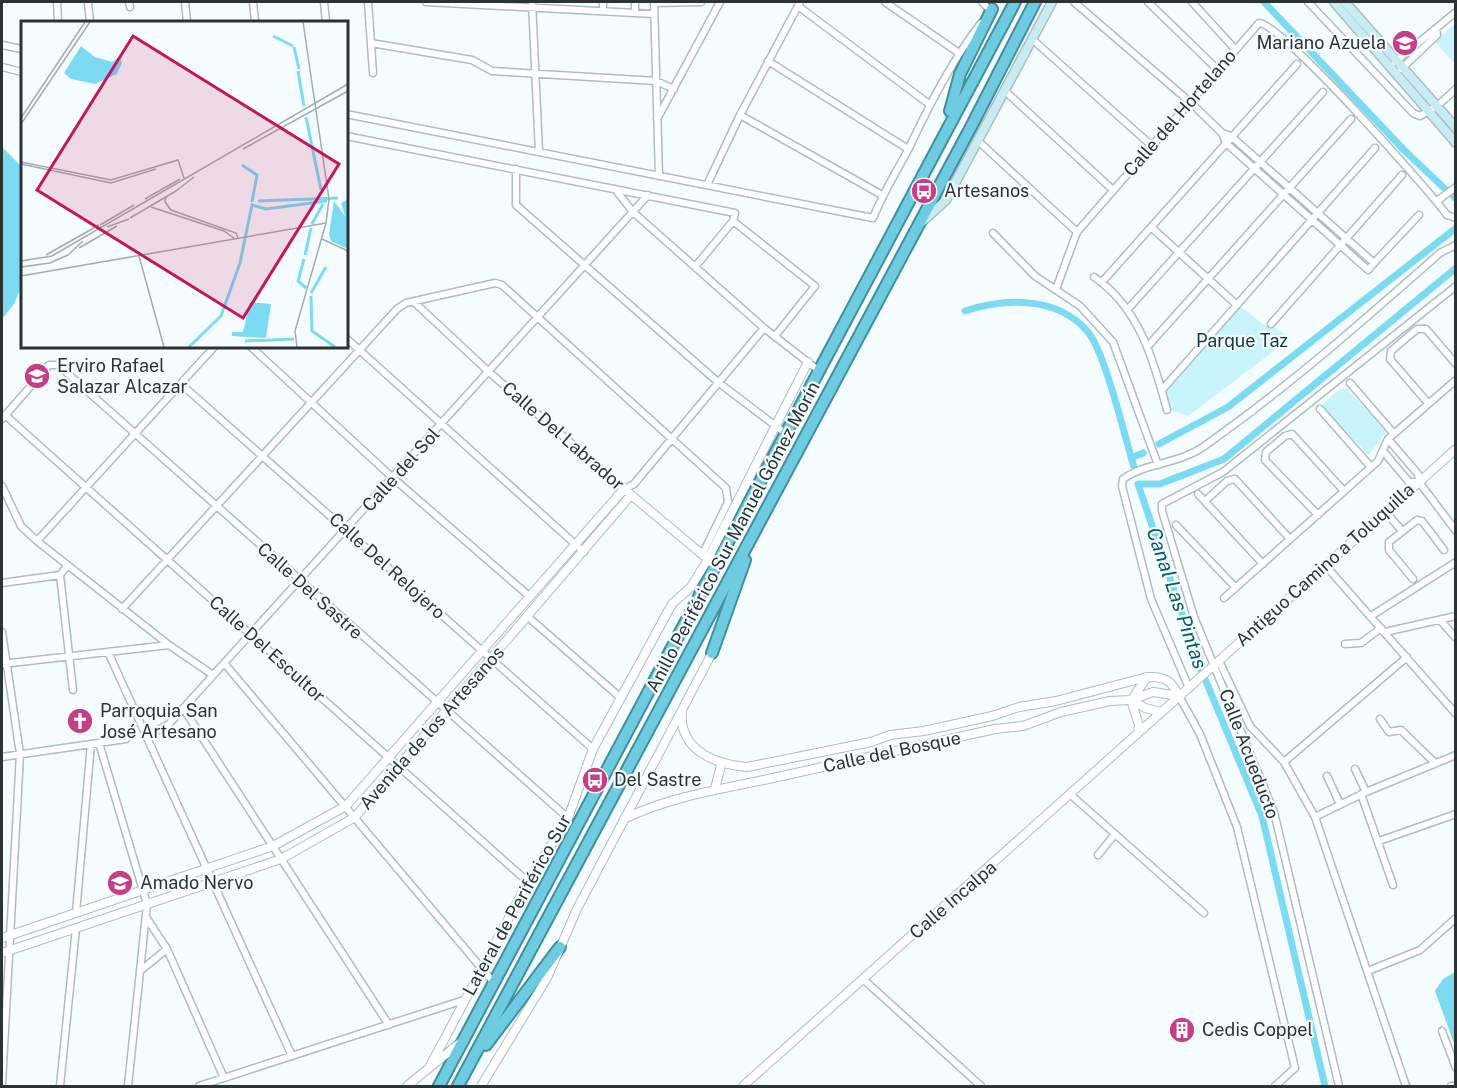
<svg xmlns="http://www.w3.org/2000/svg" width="1457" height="1088" font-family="'Public Sans',sans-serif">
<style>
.green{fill:#c9f3fd}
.water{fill:#7ddbf1}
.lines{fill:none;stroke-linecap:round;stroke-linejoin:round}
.canal{stroke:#7ddbf1;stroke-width:7}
.minor-casing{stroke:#adbec2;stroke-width:9}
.tertiary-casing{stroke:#adbec2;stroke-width:10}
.secondary-casing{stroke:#adbec2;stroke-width:11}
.trunk-casing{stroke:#408f9f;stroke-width:14}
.minor{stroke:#fff;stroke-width:6}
.tertiary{stroke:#fff;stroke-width:8}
.secondary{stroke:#c9ecf3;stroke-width:8}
.trunk{stroke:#6fcce0;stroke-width:10}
.labels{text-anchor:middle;stroke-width:4.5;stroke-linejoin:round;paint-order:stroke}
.poi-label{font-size:18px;fill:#2c3335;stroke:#f5fcfe;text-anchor:start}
.street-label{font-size:18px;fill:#2c3335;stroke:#f5fcfe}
.park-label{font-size:18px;fill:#0e3b44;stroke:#f5fcfe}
.water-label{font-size:20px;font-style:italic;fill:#065b6a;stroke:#f5fcfe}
.inset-river{fill:none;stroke:#7ddbf1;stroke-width:3}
.inset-road{fill:none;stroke:#a5acae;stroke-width:1.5}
.view{fill:#c2185b;fill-opacity:0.15;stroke:#c2185b;stroke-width:3}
.inset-edge{fill:none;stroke:#2c3335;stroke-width:3}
</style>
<rect width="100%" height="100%" fill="#f5fcfe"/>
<!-- green -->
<path class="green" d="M1455 23V64L1435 42Z
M1239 305 1264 325 1272 326 1291 338 1188 416 1170 410 1164 389Z
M1340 389H1347L1385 429V433L1369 455 1320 406Z"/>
<!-- water -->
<path class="water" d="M2 147 22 167V286L14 304 2 319Z
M1455 972V1046L1435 991 1443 979Z"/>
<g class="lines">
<!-- canal -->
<path class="canal" d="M1264 2 1404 150 1445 189
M1453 196 1456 199
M965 311C1006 298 1058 296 1088 332 1105 352 1125 438 1134 467
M1159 444 1228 407 1456 228
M1131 458 1143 453
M1325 1086 1262 816 1200 667 1138 484H1160L1224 459 1456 268"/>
<!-- minor casing -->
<g class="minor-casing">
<path id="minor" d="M57 2 58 22
M88 2 90 22
M129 2 130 7
M185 2 187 22
M253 2 255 22
M324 2 326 22
M368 2 373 73
M426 2 654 14
M532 2 539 152
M654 2 659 176
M885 2 959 53
M982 2 990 10
M1074 2 1190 102 1222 133 1226 143 1368 270 1374 263 1231 136 1222 133
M1148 2 1218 70
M1192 2 1235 49
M1308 2 1413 113 1420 116 1437 106 1456 89
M654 3 701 2
M798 6 929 104
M603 11V2
M635 13V2
M1032 39 1152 146
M371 43 472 60 492 71 656 81 674 89
M2 45 22 49
M768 61 908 149
M1395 62 1456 12
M2 67 22 72
M1401 69 1437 35 1436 29
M1005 91 1113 190
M346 114 873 218C883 193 897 171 909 148 930 104 951 62 981 23
M740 115 882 195
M657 119 720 2
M346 136 735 213 733 221 695 267
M977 140 1077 232
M516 169V205L719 383 785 433
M707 185 740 115 800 2
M615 189 633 212 764 328 818 370
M1437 201 1456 187
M733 221 815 286 775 336
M1151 227 1237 305
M993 233 1035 276 1080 306 1113 342 1158 465
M1374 263 1419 215
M1094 277C1139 307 1154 361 1167 410
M1102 282 1297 64
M1056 289 1077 232 1259 23C1280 22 1428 189 1447 215L1456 218
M414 302 489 372 624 489 634 484 764 328
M1128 309 1323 92
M1271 324 1402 175
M346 338 584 552
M250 346 393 478 529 596
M1148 346 1351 119
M1350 383 1394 434
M181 384 593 749
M1162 390 1375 148
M1428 403 1390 359 1391 351 1417 329H1426L1456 364
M1320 409 1371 467
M5 415 528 882
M2 419 49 365H58L568 818
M1388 439 1418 474 1419 482 1456 531
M1383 451 1409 482H1419
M2 486 21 526 37 541 169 645 213 675
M1198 494 1263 564
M1205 501 1227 481 1235 479 1290 539
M1385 511 1402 531
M1318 515 1265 460 1266 452 1285 436 1292 434 1344 491
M1176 525 1236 588
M37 541 215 346
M1325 565 1456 714
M60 575 73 690
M1413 579 1389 550V542L1417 520 1422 521 1444 550
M2 583 60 575 67 566
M1224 598 1378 461 1388 439 1456 380
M122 609 397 309 406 303 495 283 502 285 726 488 728 502 702 555
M1371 616 1456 562
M528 617 621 698
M1440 620 1456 638
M2 632 20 754 2 1084
M1385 632 1456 616
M1345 644 1361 643 1381 628
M108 652 292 1056
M1219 661 1250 726 1284 762 1315 817 1406 1086
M224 663 494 983
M2 664 169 645
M1189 688 1151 599 1122 486 1123 479C1145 463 1178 464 1203 447 1287 388 1363 321 1440 253L1456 245
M1179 696 1200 734 1237 827 1295 1068 1275 1086
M183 708 389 1025
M1380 719 1389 732 1401 730 1434 762
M147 736 169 724 648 195
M99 743 147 904 128 1086
M2 757 126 739
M1284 762 1407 657
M1355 769 1366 792
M1327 776 1340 804
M1361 794 1393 885
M1071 795 1204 913
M1315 817 1366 792 1456 755
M1379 841 1456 814
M1098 855 1115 834
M76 913 91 744
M146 917 167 949 224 1078
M140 971 167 949
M1368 971 1420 950 1456 918
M863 979 981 1086
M1442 1031 1456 1068
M60 1086 76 928
M199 1086 464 1000
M1339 1086 1274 812 1194 617 1162 511V504L1223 472 1456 286
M1451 1086H1456"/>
</g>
<!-- tertiary casing -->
<g class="tertiary-casing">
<path id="tertiary" d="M1132 699 1147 677
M1131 700 1153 692 1179 696
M1131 700 1139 725 1138 733
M682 710C678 749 713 764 747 767L871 742 890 735 924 731 992 716 1019 707 1056 701 1147 677C1164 676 1171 680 1179 696
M715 788 722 762
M624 819C673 795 729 788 782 776 853 761 924 745 995 729L1023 726 1061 712 1110 701 1131 700 1145 708 1161 712
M2 938 273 846 346 806 624 489 716 566
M2 953 281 859 355 817 631 495
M429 1068 528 882 568 818 593 749 672 604 691 587 708 559 808 362
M407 1086 461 1042
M481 1086 547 978 577 909 712 653
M743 1086 1456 449"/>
</g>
<!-- secondary casing -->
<g class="secondary-casing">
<path id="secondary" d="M1334 2 1456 143
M1345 2 1456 128
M922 222 946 200 1052 2"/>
</g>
<!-- trunk casing -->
<g class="trunk-casing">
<path id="trunk" d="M950 111 960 74 992 9
M712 653 745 560
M486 1045 560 947
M439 1086C632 725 822 363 1015 2
M458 1086 972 125 1035 2"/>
</g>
<!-- minor -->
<use href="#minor" class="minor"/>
<!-- tertiary -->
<use href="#tertiary" class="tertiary"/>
<!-- secondary -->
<use href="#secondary" class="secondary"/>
<!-- trunk -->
<use href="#trunk" class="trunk"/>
</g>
<!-- icons -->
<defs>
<g id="school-disc" transform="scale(1.35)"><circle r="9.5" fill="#c44085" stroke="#f5fcfe"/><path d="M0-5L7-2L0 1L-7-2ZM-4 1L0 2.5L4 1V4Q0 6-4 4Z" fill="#fff"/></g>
<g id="bus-disc" transform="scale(1.35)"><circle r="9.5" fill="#c44085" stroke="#f5fcfe"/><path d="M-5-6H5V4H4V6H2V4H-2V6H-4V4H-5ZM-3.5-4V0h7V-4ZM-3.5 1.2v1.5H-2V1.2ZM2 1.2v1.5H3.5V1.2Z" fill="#fff"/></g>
<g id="church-disc" transform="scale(1.35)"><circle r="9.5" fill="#c44085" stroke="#f5fcfe"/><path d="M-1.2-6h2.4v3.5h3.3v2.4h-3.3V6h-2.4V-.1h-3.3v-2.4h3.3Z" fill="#fff"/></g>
<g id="building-disc" transform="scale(1.35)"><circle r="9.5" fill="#c44085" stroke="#f5fcfe"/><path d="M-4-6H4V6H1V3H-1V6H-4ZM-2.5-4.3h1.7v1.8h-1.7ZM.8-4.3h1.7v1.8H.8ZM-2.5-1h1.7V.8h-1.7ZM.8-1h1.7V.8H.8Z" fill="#fff"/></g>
</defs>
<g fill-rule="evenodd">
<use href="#school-disc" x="1405" y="43"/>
<use href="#bus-disc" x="924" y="191"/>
<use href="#school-disc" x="37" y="376"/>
<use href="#church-disc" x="80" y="721"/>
<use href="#bus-disc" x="595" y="780"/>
<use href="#school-disc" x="120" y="883"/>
<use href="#building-disc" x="1182" y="1030"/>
</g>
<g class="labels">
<!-- poi labels -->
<g class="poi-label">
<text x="1386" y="49" text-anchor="end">Mariano Azuela</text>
<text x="944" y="197">Artesanos</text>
<text x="57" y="372">Erviro Rafael<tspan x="57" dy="21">Salazar Alcazar</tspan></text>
<text x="100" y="717">Parroquia San<tspan x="100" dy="21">José Artesano</tspan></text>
<text x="614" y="786">Del Sastre</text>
<text x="140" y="889">Amado Nervo</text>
<text x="1202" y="1036">Cedis Coppel</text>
</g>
<!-- street labels -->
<g class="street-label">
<text transform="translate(1180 113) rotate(-49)" y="6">Calle del Hortelano</text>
<text transform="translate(563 436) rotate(41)" y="6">Calle Del Labrador</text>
<text transform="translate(401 470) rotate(-48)" y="6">Calle del Sol</text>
<text transform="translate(733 537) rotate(-62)" y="6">Anillo Periférico Sur Manuel Gómez Morín</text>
<text transform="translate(1325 565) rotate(-42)" y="6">Antiguo Camino a Toluquilla</text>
<text transform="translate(387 566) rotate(42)" y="6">Calle Del Relojero</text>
<text transform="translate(310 591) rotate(42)" y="6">Calle Del Sastre</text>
<text transform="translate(267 649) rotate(42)" y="6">Calle Del Escultor</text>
<text transform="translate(432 728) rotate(-49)" y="6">Avenida de los Artesanos</text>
<text transform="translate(892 752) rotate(-12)" y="6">Calle del Bosque</text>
<text transform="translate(1249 754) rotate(69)" y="6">Calle Acueducto</text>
<text transform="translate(953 900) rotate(-41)" y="6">Calle Incalpa</text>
<text transform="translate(517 905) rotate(-61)" y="6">Lateral de Periférico Sur</text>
</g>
<!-- park labels -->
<g class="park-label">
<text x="1242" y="347">Parque Taz</text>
</g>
<!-- water labels -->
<g class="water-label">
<text transform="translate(1177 598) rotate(71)" y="7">Canal Las Pintas</text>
</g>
</g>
<!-- overview -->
<g transform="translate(21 21)">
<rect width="327" height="327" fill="#f5fcfe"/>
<path d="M60 25 74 36 91 41 99 35 101 42 96 53 74 63 50 58 43 52ZM327 178V228L310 220 308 213 313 180 324 195 320 182ZM229 281 250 283 245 317 211 315V311H222Z" fill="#7ddbf1"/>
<path class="inset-river" d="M252 15 272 25M273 26 278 48M277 50 283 85M285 96 300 169M221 144 236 154 231 181M237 180 317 177M291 203 302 183M284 234 290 207M283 238 277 260 285 267M290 272 305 246M290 275 291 310 314 326M224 320 273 318M168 326 200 295 219 242 231 184 245 188 306 180"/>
<path class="inset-road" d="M0 97 64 1M0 103 69 1M222 128 327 70M0 141 90 159 157 139 163 157M0 143 90 162 135 148M155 170 173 156M145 176 144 181 150 189 215 212 217 217M124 178 159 158M130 186 203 210 214 218M109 197 155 170M79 204 113 184M86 206 108 198M301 218 327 230M58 227 96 205M25 234 78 204M47 234 62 220M118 235 143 326M0 240 31 235 327 63M0 246 29 242 47 234M0 255 305 202M276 326 274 310 305 202 308 178 282 1"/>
<path class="view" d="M112 15 318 143 222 297 16 169Z"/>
<rect width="327" height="327" class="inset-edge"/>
</g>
<!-- border -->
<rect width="1457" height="1088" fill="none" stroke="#2c3335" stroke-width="6"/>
</svg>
